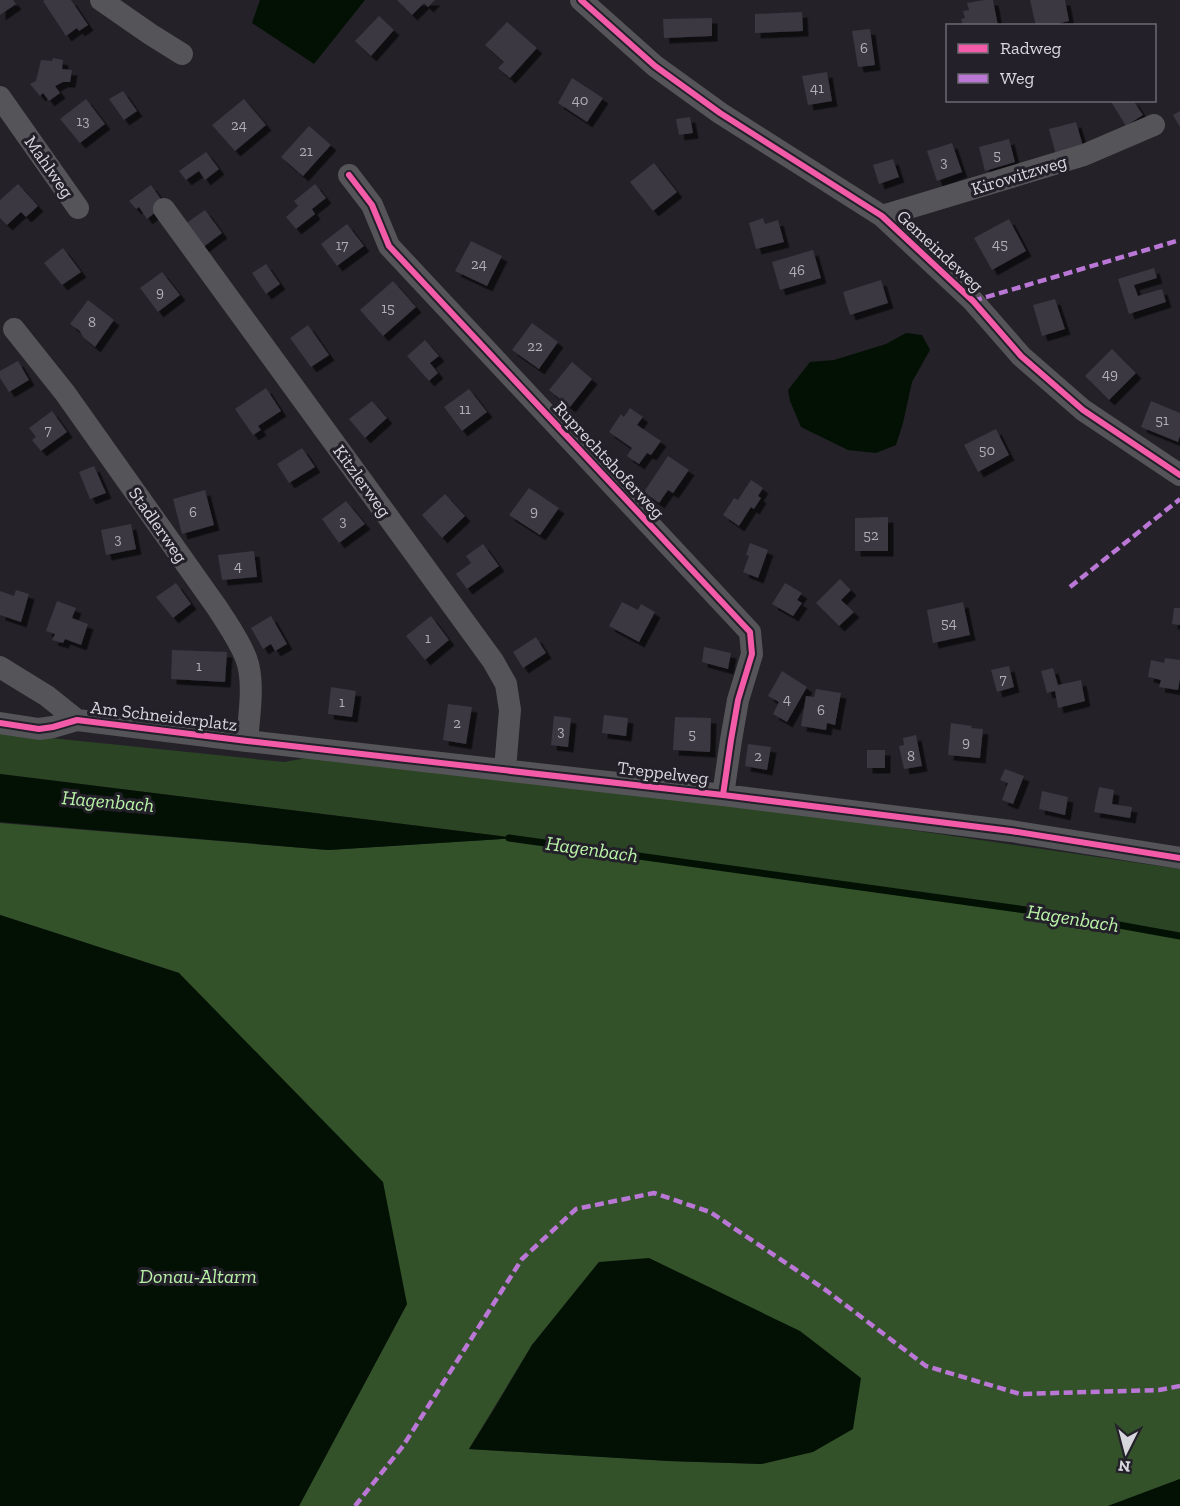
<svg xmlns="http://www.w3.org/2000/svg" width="1180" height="1506" font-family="'Zilla Slab',serif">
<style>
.green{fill:#2b4424}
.forest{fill:#335229;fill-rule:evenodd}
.water{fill:#031104}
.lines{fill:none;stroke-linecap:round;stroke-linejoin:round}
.stream{stroke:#031104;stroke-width:7}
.building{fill:#3b3743;filter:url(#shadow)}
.minor{stroke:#555458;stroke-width:22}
.quiet{stroke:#ba77d6;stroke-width:4.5;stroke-dasharray:9 4.5;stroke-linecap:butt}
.cycleway-casing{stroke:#23202a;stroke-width:10}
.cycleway{stroke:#f35aa7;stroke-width:6}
.labels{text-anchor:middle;stroke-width:6;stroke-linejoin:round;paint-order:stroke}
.number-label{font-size:15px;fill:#b1aeb6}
.street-label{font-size:18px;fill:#d8d6dd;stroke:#23202a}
.water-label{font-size:20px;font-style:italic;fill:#b9f3a7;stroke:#23202a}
</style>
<defs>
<filter id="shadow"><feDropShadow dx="5.5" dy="5.5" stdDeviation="0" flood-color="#0009"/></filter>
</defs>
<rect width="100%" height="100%" fill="#242228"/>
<!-- green -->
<path class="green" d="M0 731 41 737 284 762 306 758 773 810 1180 869V936L1069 916 517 838 0 774Z"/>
<!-- forest -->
<path class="forest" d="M0 823 328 850 517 838 1069 916 1180 936V1479L1108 1506H299L407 1304 179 973 0 915ZM599 1262 762 1464 669 1461 469 1449 532 1345Z"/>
<!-- water -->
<path class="water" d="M260 0H365L314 64 252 23Z
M906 333 922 335 930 350 912 382 903 423 896 445 876 453 848 450 801 427 790 401 788 390 810 362 834 360 886 344Z
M0 774 517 838 328 850 0 822Z
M0 915 179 973 383 1182 407 1304 299 1506H0Z
M649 1258 800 1331 861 1378 853 1429 813 1452 762 1464 669 1461 469 1449 493 1411 532 1345 599 1262Z
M1180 1479V1506H1108Z"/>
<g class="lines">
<!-- stream -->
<path class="stream" d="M509 838 1069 916 1180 936"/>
</g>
<!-- building -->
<path class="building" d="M0 0H13L16 4 0 15Z
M45 0H71L88 25 79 31 77 28 66 36 43 1Z
M397 0H435L428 7 424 3 412 15Z
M984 0H993L998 26H963L961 19 965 18 963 11 969 10 967 3Z
M1030 0H1065L1069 21 1048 26H1036Z
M802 12 803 31 755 33V14Z
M379 16 394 30 371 56 355 41Z
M712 18V36L664 38 663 19Z
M507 22 537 48 510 78 498 68 504 62 485 45Z
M870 29 875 65 858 67 852 31Z
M53 58 63 60 62 69 72 70 70 82H63L55 86 60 93 49 101 43 93 40 96 30 84 36 81 41 60 52 61Z
M827 72 832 101 808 105 802 76Z
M572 78 603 98 587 122 558 103Z
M123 91 137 111 124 120 109 99Z
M86 99 105 124 80 143 60 119Z
M244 99 266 125 235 151 212 125Z
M1110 100H1133L1143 115 1126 126Z
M1180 111V127L1173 115Z
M690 117 693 133 679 135 676 119Z
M1076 122 1083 146 1056 155 1049 129Z
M309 126 331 145 303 176 281 157Z
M1009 139 1015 162 985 171 979 147Z
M952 143 962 172 937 181 927 151Z
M206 152 219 169 205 180 199 171 186 180 179 171Z
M893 159 899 177 879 184 873 165Z
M654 163 677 192 653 211 630 182Z
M18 184 38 206 26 217 21 212 7 225 0 218V200Z
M315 184 326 198 312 209 315 214 296 229 286 217 298 206 294 201Z
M151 185 165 205 147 219 139 207 136 209 129 201Z
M205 210 222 233 202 248 185 224Z
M763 218 765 224 778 220 784 242 756 249 749 223Z
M1009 219 1026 251 992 270 974 238Z
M347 224 364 246 337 266 321 244Z
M471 241 502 256 487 286 455 271Z
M63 248 81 272 62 285 44 263Z
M813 250 821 278 780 290 772 262Z
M266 264 280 284 266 294 252 273Z
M1154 268 1157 278 1134 285 1138 296 1162 289 1166 302 1129 314 1118 279Z
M162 272 180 295 158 312 140 288Z
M881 280 888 303 850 315 843 292Z
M393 281 416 307 383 336 360 310Z
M1055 299 1065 329 1042 336 1033 305Z
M88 300 114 320 95 347 83 337 80 331 70 324Z
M532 323 558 342 539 369 512 350Z
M308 325 329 355 311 367 290 338Z
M425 340 439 356 430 363 438 373 429 381 407 356Z
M1112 349 1136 373 1109 400 1085 376Z
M18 361 29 380 9 392 0 378V371Z
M572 362 592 379 570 407 549 390Z
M266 388 281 411 258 426 261 430 253 435 235 409Z
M469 389 487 412 462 431 444 407Z
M372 401 387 418 365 438 349 419Z
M1151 401 1180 413V436L1178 442 1141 427Z
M630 408 643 417 637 425 661 441 651 455 647 453 639 464 627 456 632 448 609 432 621 414 624 417Z
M52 411 67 432 41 451 32 440 36 437 29 428Z
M996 429 1009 455 978 472 964 445Z
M302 448 315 467 289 483 277 464Z
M668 456 689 470 673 493 668 490 659 503 644 492Z
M94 466 106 493 90 499 79 472Z
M751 480 763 488 758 496 761 498 754 509 751 507 739 526 723 515 734 498 738 500Z
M529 488 559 508 540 535 509 515Z
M205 490 214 525 182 534 173 499Z
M445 494 465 516 442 538 422 515Z
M346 501 365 524 339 543 322 519Z
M888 517V551H855V518Z
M131 524 136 549 106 555 101 530Z
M750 543 768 550 758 578 743 572 749 556 746 555Z
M483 544 499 566 467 589 456 574 471 563 466 556Z
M254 551 257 577 222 580 218 555Z
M840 579 851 590 841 600 854 612 839 626 816 603Z
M176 583 191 604 173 618 156 597Z
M785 583 802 593 797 600 802 603 793 616 772 604Z
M16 590 29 594 21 622 0 615V591L14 596Z
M57 601 76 608 72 618 88 624 81 645 65 639 63 643 52 640 55 634 46 631Z
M622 602 638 610 641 604 655 612 639 642 609 626Z
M963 602 970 635 933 643 927 610Z
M1174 608H1180V625L1172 624Z
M271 616 287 644 275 651 271 644 263 649 251 628Z
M431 616 449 640 425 660 406 636Z
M536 637 546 653 523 668 513 652Z
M704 647 731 653 728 669 702 662Z
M172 650 227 652 225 682 171 679Z
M1165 658 1180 660V678L1178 690 1159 687 1161 680 1148 677 1151 660 1164 663Z
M1009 666 1014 687 997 692 991 670Z
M1053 668 1058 685 1081 680 1085 701 1058 708 1055 691 1047 693 1041 671Z
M782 671 807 687 787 722 773 714 779 702 768 696Z
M331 687 356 691 352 717 328 714Z
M816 689 841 693 835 725 827 723 826 730 801 726 806 696 814 697Z
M448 704 472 707 466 744 443 740Z
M604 715 628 718 626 736 602 733Z
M554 716 571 718 568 747 551 745Z
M675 717 711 718 710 752 673 750Z
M951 723 972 726 971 728 983 729 980 758 948 755Z
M916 735 922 766 904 769 899 746 904 745 903 738Z
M748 744 771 747 767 770 745 766Z
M867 750H885V768H867Z
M1005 769 1024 776 1013 804 1002 800 1008 783 1000 780Z
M1099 787 1114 790 1112 804 1132 807 1130 818 1094 812Z
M1042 791 1068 797 1065 815 1039 809Z"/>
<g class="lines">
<!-- minor -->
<path class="minor" d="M101 0 150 34 182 54
M581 0 655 66 720 113 882 216 973 301 1021 356 1083 410 1180 475
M0 97 78 208
M349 175 372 205 389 246 750 632 752 654 738 700 731 740 723 795
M164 209 493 661 506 684 510 710 505 769
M882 216 1084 155 1154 125
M14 329 65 393 218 609C228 625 239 640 246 658 255 681 249 716 247 741
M0 667 47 696 77 720
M0 723 39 729 53 727 77 720 247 741 723 795 1011 831 1180 858"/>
<!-- quiet -->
<path class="quiet" d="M973 301 1180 240
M1070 587 1180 499
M355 1506 403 1446 522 1259 576 1209 654 1193 710 1212 823 1288 926 1366 1020 1394 1159 1390 1180 1386"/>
<!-- cycleway casing -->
<g class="cycleway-casing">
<path id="cycleway" d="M581 0 655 66 720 113 882 216 973 301 1021 356 1083 410 1180 475
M349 175 372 205 389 246 750 632 752 654 738 700 731 740 723 795
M0 723 39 729 53 727 77 720 247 741 723 795 1011 831 1180 858"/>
</g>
<!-- cycleway -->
<use href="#cycleway" class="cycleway"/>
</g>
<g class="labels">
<!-- number labels -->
<g class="number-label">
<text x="864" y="53">6</text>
<text x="817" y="93">41</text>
<text x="580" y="105">40</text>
<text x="83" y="126">13</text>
<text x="239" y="130">24</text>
<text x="306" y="156">21</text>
<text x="997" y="160">5</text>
<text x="944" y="167">3</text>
<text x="1000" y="249">45</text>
<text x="342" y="250">17</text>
<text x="479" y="269">24</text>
<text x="797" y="275">46</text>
<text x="160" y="297">9</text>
<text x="388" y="313">15</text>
<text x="92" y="327">8</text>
<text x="535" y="351">22</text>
<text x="1110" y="379">49</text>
<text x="465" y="414">11</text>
<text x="1162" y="425">51</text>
<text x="48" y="435">7</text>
<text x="987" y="455">50</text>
<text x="534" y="516">9</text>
<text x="193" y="517">6</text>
<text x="343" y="526">3</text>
<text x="871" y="540">52</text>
<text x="118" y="544">3</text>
<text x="238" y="571">4</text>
<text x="949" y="628">54</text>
<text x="428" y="643">1</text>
<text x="199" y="671">1</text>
<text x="1003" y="684">7</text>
<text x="787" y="704">4</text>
<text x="342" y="707">1</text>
<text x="821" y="715">6</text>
<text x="457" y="728">2</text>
<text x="561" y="736">3</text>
<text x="692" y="739">5</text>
<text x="966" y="747">9</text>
<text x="758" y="761">2</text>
<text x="911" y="761">8</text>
</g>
<!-- street labels -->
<g class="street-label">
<text transform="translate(49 167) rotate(55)" y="6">Mahlweg</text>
<text transform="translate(1019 175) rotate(-17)" y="6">Kirowitzweg</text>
<text transform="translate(940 251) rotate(43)" y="6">Gemeindeweg</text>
<text transform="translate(609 460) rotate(47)" y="6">Ruprechtshoferweg</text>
<text transform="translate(362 481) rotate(54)" y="6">Kitzlerweg</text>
<text transform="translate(158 525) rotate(55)" y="6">Stadlerweg</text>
<text transform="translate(164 716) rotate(7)" y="6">Am Schneiderplatz</text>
<text transform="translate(663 773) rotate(7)" y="6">Treppelweg</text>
</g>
<!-- water labels -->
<g class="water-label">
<text transform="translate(108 801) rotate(5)" y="7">Hagenbach</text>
<text transform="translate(592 849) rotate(8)" y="7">Hagenbach</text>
<text transform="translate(1073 918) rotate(9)" y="7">Hagenbach</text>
<text x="198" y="1283">Donau-Altarm</text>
</g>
</g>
<!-- legend -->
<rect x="946" y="24" width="210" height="78" fill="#23202a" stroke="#6b6972" stroke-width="1.5"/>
<rect x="958" y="44" width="30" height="9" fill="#f35aa7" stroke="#6b6972" stroke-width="1.5"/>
<text x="1000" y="54" font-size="18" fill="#d8d6dd">Radweg</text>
<rect x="958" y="74" width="30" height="9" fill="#ba77d6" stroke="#6b6972" stroke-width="1.5"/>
<text x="1000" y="84" font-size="18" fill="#d8d6dd">Weg</text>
<!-- north arrow -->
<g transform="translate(1126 1452) rotate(186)" stroke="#23202a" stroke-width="4.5" paint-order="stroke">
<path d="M0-4.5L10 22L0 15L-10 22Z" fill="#d8d6dd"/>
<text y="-9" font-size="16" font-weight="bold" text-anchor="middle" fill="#d8d6dd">N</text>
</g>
</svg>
